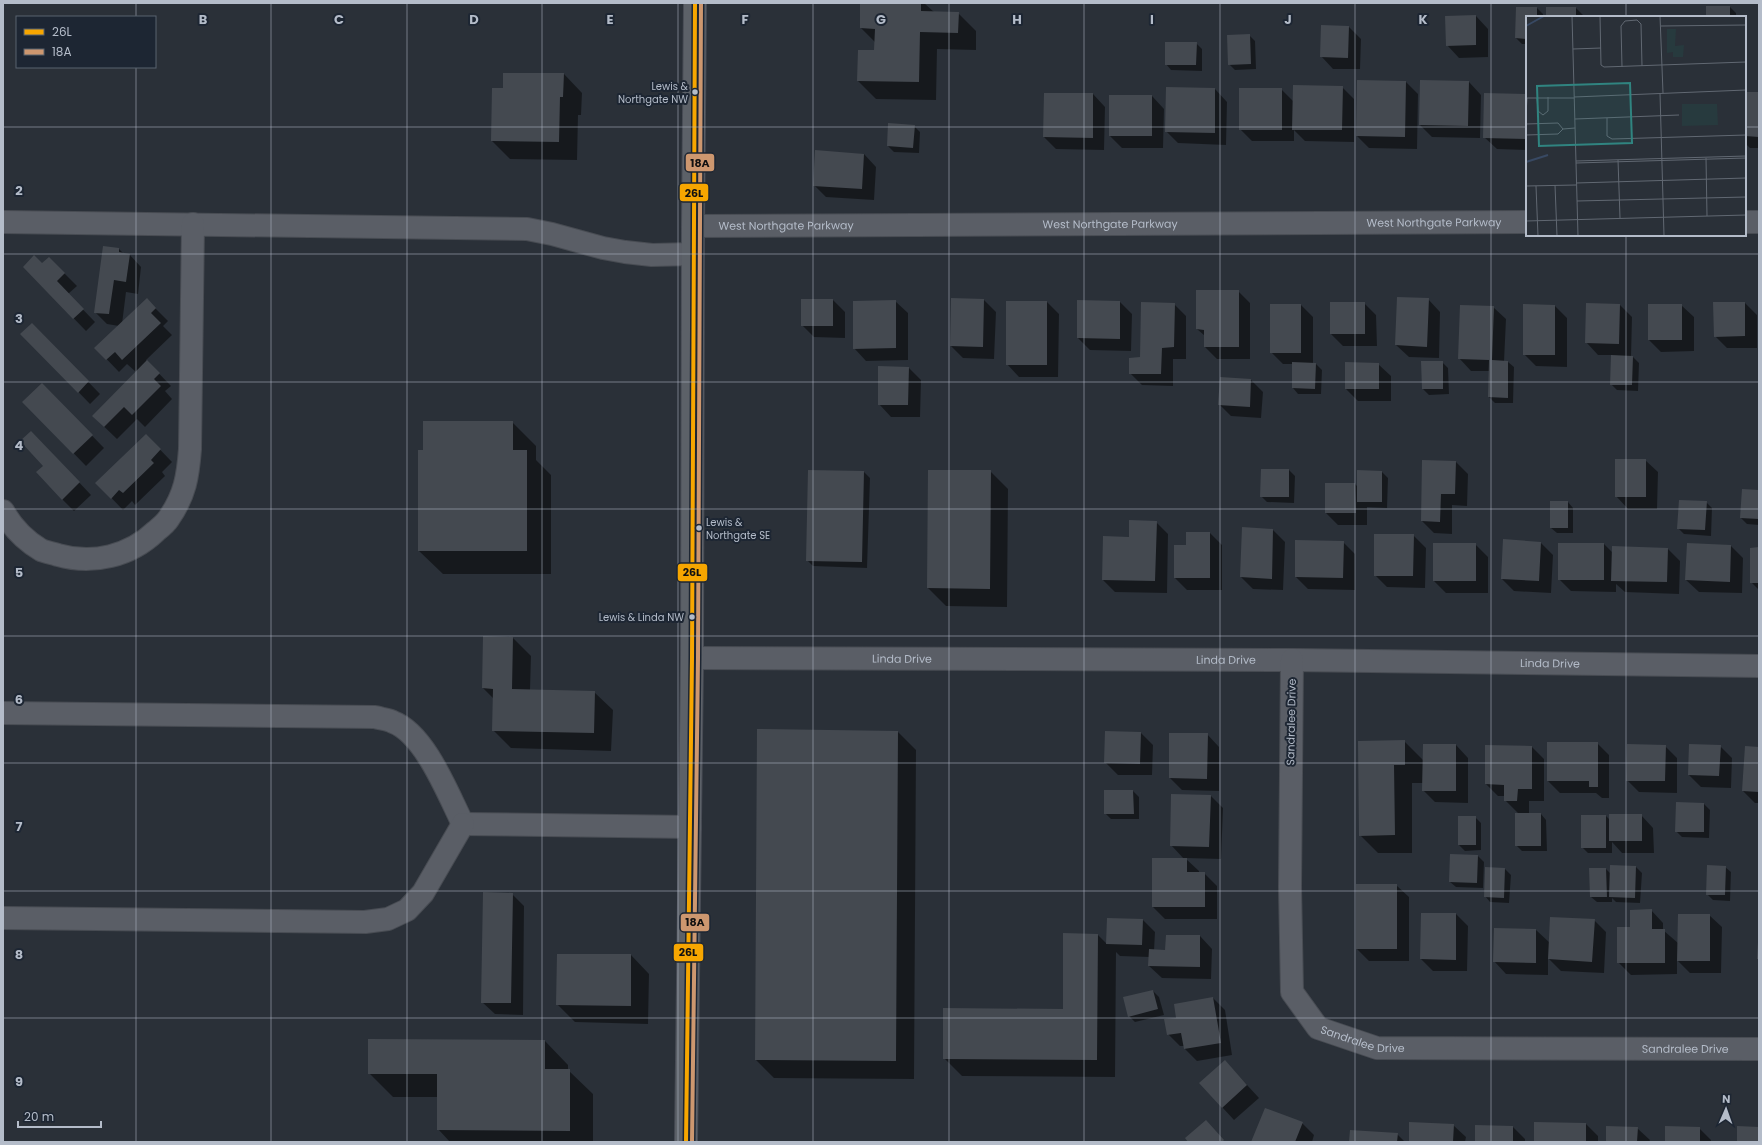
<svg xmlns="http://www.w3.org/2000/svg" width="1762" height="1145" font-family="Poppins,sans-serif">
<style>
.shadow{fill:#0007}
.building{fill:#444950}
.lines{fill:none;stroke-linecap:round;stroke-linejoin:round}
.street-casing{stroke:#484c53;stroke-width:24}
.primary-casing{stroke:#484c55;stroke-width:24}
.street{stroke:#5a5e66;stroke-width:22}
.primary{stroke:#5c6168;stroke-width:22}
.bus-1-casing{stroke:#1d2633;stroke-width:7}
.bus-2-casing{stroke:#1d2633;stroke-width:7}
.bus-1{stroke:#f7a600;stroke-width:4}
.bus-2{stroke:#cd976f;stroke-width:4}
.grid{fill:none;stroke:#b4bcc9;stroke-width:1;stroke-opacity:0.55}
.bus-dot{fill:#b4bcc9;stroke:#1d2633;stroke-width:1.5}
.labels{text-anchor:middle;stroke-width:4;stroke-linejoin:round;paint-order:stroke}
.bus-label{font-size:10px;fill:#b4bcc9;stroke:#1d2633;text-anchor:end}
.street-label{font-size:11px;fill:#b4bcc9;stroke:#1d2633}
.inset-river{fill:none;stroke:#384963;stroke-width:2}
.inset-road{fill:none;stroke:#616872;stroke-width:1}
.view{fill:#308480;fill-opacity:0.15;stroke:#308480;stroke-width:2}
.inset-edge{fill:none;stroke:#b4bcc9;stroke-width:2}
.grid-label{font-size:13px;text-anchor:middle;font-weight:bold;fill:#b4bcc9;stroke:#1d2633;stroke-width:4;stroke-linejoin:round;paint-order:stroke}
.line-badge{stroke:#1d2633;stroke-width:1.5}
.pale-badge-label{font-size:11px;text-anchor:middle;font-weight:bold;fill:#111}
</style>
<rect width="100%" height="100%" fill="#2a3038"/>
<!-- shadow -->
<path class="shadow" d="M861 3H924L934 12 958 13 976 31V50L937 49 936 100 876 99 858 81 875 52 876 43 861 28Z
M1730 7 1736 13V17H1707Z
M1517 8H1537L1543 14V17H1527V44H1522L1516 38Z
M1576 8 1585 17H1547Z
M1476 16 1488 29V57L1459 58 1447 45Z
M1349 27 1361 39 1360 69H1333L1321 56Z
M1249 35 1255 41 1256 69 1235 70 1229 64Z
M1196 43 1202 49V71L1171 70 1166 64Z
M564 74 582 93 581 115H578L577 160 510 159 492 141 504 89Z
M1406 82 1418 94 1417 149 1369 148 1357 136Z
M1469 82 1481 95 1480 138 1432 137 1420 125Z
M1342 87 1354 99V142L1305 141 1294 130V141H1252L1240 129 1281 89 1293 101Z
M1167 88 1215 89 1227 102 1226 145 1178 143 1166 131Z
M1745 93H1759V148H1750L1745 143Z
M1093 94 1105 107 1104 150 1056 149 1044 137Z
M1527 95V150L1497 149 1484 137Z
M1152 96 1164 109 1163 148H1122L1110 136Z
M914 126 920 132 919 153 894 152 888 146Z
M864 154 876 167 874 200 826 197 814 185Z
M119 249 124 254H129L141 267 138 294 126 292 122 324 147 300 168 321 163 326 172 335 146 360 171 386 165 391 172 399 145 427 137 419 117 439 93 416 136 372 127 364 119 372 96 348 119 326 107 324 95 312Z
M49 258 77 286 68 294 95 322 86 331 24 267 42 265Z
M1238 291 1250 303V359H1217L1205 347V336L1197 329Z
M1428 299 1440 312 1439 358 1409 357 1396 345Z
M833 300 845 312V338L814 337 802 325Z
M984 300 996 312 994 359 963 358 951 346Z
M895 301 908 313V360L866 361 854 348Z
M1078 301 1120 302 1132 314 1131 351 1090 350 1078 338Z
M1047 302 1059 314 1058 377H1019L1007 364Z
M1364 303 1376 315 1377 346H1343L1331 334Z
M1745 303 1757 315V348H1727L1715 336Z
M1174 304 1186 316V359H1173V386L1142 385 1130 373 1141 358Z
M1301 305 1313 317V364H1316L1322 370 1321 394H1298L1293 388V364H1283L1271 352Z
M1620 305 1632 317 1631 357H1633L1639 363 1638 391 1617 390 1611 384 1612 355H1598L1586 342Z
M1681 305 1694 317V351L1661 352 1649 340Z
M1555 306 1567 318V367L1536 366 1524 354Z
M1493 307 1506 319 1504 362H1508L1514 367 1513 403H1495L1489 397 1490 371H1471L1459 358Z
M32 324 100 394 90 404 22 334Z
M1442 362 1448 368 1449 394 1429 395 1423 389Z
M1378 364 1391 376V401H1358L1346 389Z
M909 368 921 380 920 417H891L879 404Z
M1251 380 1263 392 1261 418 1231 416 1219 404Z
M42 384 104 448 86 466 24 402Z
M512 422 536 446V460L551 475V574H443L419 551 424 451Z
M146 435 172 462 162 472 165 476 135 505 132 501 123 510 97 483Z
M43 444 91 495 74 511 62 499 44 466Z
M1645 460 1658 472 1657 509H1628L1616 496Z
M1456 462 1468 474 1467 506 1452 505V534L1434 533 1422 521Z
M1289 470 1295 476 1294 503 1267 502 1261 496Z
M990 471 1008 489 1007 607 946 606 928 588Z
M864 472 870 478 867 568 813 566 807 560Z
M1382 472 1388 478 1387 508 1367 507V525H1338L1326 513 1355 484 1358 487Z
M1759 491V525L1747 524 1741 518Z
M1568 502 1573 508V533H1557L1551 528Z
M1706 502 1712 508 1711 536 1684 534 1678 528Z
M1156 522 1168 534 1167 593 1115 592 1103 580 1104 538H1130Z
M1273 530 1285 542 1283 590 1253 589 1241 577Z
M1187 533H1210L1222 545V590H1187L1175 578 1187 546Z
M1413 535 1426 548 1425 588 1387 587 1375 575Z
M1504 540 1541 543 1553 555 1551 593 1514 591 1502 579Z
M1343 542 1355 554V590L1308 589 1296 577Z
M1475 544 1488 557V593H1446L1434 581Z
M1604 544 1613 553 1668 549 1680 561 1679 594 1625 592 1616 584V592L1571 591 1559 579Z
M1688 544 1731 546 1743 558 1742 593 1699 592 1686 580Z
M1759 548V590L1751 582Z
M513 638 531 656 530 690 594 692 613 710 611 751 511 748 493 730 494 699 483 688Z
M898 732 916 750 914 1079 774 1078 756 1060Z
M1141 733 1153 745 1152 775H1118L1105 762Z
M1170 734H1207L1219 747V791L1182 790 1170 778Z
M1404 741 1424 761 1456 745 1468 758V803L1435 802 1423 790V783H1412V853H1378L1360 835Z
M1597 743 1609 755V798H1602L1596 793H1560L1548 781Z
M1665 746 1677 758V793L1639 792 1627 780Z
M1720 746 1732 758 1731 788 1701 787 1689 775Z
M1532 747 1544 759V801H1529V814H1541L1546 820 1547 851H1522L1516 845 1519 814 1505 800V796H1498L1486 784Z
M1759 748V803H1755L1743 791Z
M1133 791 1139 797V819H1111L1105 813Z
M1211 796 1223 808 1221 859 1185 858 1199 871V873H1204L1217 886V919H1165L1153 907 1184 859 1171 845Z
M1704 804 1710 810 1709 838 1682 837 1676 831Z
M1641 815 1653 828 1654 853H1622L1612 842V853H1588L1582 847 1606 816 1610 820Z
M1475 817 1481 823V850L1465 851 1459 845Z
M1478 856 1484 862 1483 888 1456 887 1450 882Z
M1636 867 1642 873 1640 903 1616 902 1612 898V902H1597L1591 897 1606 869 1611 874Z
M1725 867 1731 872 1730 901 1713 900 1707 894Z
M1486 868 1505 869 1511 875 1509 903 1490 902 1485 896Z
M1396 885 1409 897V961H1369L1357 949Z
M512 894 524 906 523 1015 495 1014 482 1002Z
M1651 910 1663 923V930L1678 943 1709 915 1722 927 1721 973H1690L1677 960V974L1631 975 1618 962 1631 928Z
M1456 914 1468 926 1467 971H1433L1421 959Z
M1108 919 1143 920 1155 932 1154 951H1166L1167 936H1200L1212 949 1211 979 1162 978 1149 966V957L1120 956 1116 952 1115 1077 962 1076 944 1058 1064 1010 1098 935 1107 944Z
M1594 920 1606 932 1604 973 1561 971 1548 958V975L1506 974 1494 961 1536 930 1550 943Z
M558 955H631L649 974 648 1024 575 1022 557 1004Z
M1153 991 1159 997 1164 1015 1135 1022 1129 1016Z
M1213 998 1225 1010 1232 1055 1197 1061 1185 1049 1184 1046H1180L1168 1034 1178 1018Z
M545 1041 568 1065V1070L593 1094V1142H450L438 1129V1097H393L369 1073Z
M1225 1061 1259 1098 1234 1120 1222 1107Z
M1302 1123 1314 1135 1312 1142H1252Z
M1586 1124 1598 1136V1142H1535Z
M1453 1125 1466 1137 1465 1142H1410Z
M1476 1126 1513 1127 1525 1139V1142H1476Z
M1637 1128 1650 1140 1649 1142H1607Z
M1699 1128 1711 1140V1142H1666Z
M1397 1134 1405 1142H1350Z"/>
<!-- building -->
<path class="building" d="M860 3H921V11L959 12 958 33 920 32 919 82 857 81 858 50H874L875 29 860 28Z
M1706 6H1730V17H1706Z
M1516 7H1537V17H1527V39L1515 38Z
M1546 7H1576V17H1546Z
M1476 15V45L1446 46 1445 16Z
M1321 25 1349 26 1348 58 1320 57Z
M1250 34 1251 64 1228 65 1227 35Z
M1165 42H1197L1196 65H1165Z
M503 73H564L563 97H560L559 142 491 141 492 88H503Z
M1357 80 1406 81 1405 137 1356 136Z
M1420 80 1469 81 1468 126 1419 125Z
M1293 85 1343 86 1342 130H1292Z
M1166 87 1215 88V133L1165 132Z
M1239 88H1282V130H1239Z
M1745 92H1759V137L1745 136Z
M1044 93H1093V138L1043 137Z
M1484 93 1527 94V139L1483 138Z
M1109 95H1152V136H1109Z
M888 123 915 125 913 148 887 146Z
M815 150 864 154 862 189 813 186Z
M103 246 119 248V252L130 254 126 282 114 280 109 314 94 313Z
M34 255 42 263 49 257 65 273 57 281 84 309 73 319 23 267Z
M1196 290H1239V347H1204V330L1196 329Z
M1397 297 1429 298 1427 347 1395 345Z
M147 298 156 308 151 313 161 323 122 360 115 352 106 360 94 348Z
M951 298 984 299 983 347 950 346Z
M801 299H833V326H801Z
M896 300V348L853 349V301Z
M1077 300 1120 301V339L1077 338Z
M1006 301H1047V365H1006Z
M1141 302 1175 303 1174 347 1162 348 1161 374H1129V358L1140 357Z
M1330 302H1365V334H1330Z
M1713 302H1745V336L1714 337Z
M1586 303 1620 304 1619 344 1585 343Z
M1270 304H1301V353H1270Z
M1523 304 1555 305V355H1523Z
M1648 304H1682V340H1648Z
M1460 305 1494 306 1492 360 1508 361V398L1488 397 1489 360 1458 359Z
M32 323 89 381 78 393 20 334Z
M1611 355 1633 356 1632 385H1610Z
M147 360 160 373 154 379 161 386 132 415 124 407 104 427 92 416Z
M1421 361H1443V389H1422Z
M1292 362 1316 363 1315 389 1292 388Z
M1345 362 1379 363V389H1345Z
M878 366 909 367 908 405H878Z
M1220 377 1251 379 1250 407 1218 405Z
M42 383 93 435 73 454 22 402Z
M423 421H513V450H527V551H418V450H423Z
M31 431 80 482 62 500 36 472 43 466 20 441Z
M146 434 161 449 151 460 154 463 123 493 119 490 111 499 95 483Z
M1615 459H1646V497H1615Z
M1422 460 1456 461 1455 494H1441L1440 522 1421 521Z
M1261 469H1289V497H1260Z
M808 470 864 471 862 562 806 561Z
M928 470H991L990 589 927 588Z
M1357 470 1382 471V502H1357Z
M1325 483H1355L1356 513H1325Z
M1742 489 1759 490V519L1740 518Z
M1679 500 1707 501 1705 530 1677 529Z
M1550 501H1568V528H1550Z
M1129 520 1157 521 1155 581 1102 580 1103 536 1129 537Z
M1242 527 1273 529 1272 579 1240 577Z
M1186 532H1210V578H1174V545H1186Z
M1374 534H1414L1413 576H1374Z
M1503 539 1541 542 1539 581 1501 579Z
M1295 540 1344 541 1343 578 1295 577Z
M1433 543H1476V581H1433Z
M1558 543H1604V580H1558Z
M1687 543 1731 545 1730 582 1685 580Z
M1612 546 1668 548 1667 582 1611 581Z
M1759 547V583H1750V548Z
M483 636 513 637 512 689 595 691 594 733 492 731 493 689 482 688Z
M757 729 898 731 896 1061 755 1060Z
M1105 731 1141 732 1140 764 1104 763Z
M1169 733H1208L1207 779 1169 778Z
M1405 740V765H1394L1395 835 1359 836 1358 741Z
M1547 742H1598V787H1589V781H1547Z
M1423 744H1456V791H1422Z
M1627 744 1666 745 1665 781H1626Z
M1689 744 1721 745 1719 776 1688 775Z
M1485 745 1532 746V789H1518L1517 801H1504V785L1485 784Z
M1745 746 1759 747V792L1742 791Z
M1104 790H1133L1134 814H1104Z
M1171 794 1211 795 1209 847 1170 846Z
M1676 802 1704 803V832H1675Z
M1515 813H1541V846H1515Z
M1609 814H1642V841H1609Z
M1581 815H1606V848H1581Z
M1458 816H1476V845H1458Z
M1450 854 1478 855 1477 883 1449 882Z
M1152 858H1187V872H1205V907H1152Z
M1610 865 1636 866 1635 898 1609 897Z
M1707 865 1726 866 1725 895H1706Z
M1485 867 1505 868 1504 898 1484 897Z
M1589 868H1606L1607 897H1590Z
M1356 884H1397V949H1356Z
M483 892 513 893 511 1003H481Z
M1652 909V929H1665V963H1617V927H1630V910Z
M1421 913H1456V960L1420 959Z
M1678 914H1710V961H1677Z
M1550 917 1595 919 1592 962 1548 959Z
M1107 918 1143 919 1142 945 1106 944Z
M1494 928 1536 929V963L1493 962Z
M1063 933 1098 934 1097 1060 943 1059V1008L1063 1009Z
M1166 935H1200V967L1148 966 1149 949 1165 950Z
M1758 942H1759V959H1757Z
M557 954H631V1006L556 1005Z
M1153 990 1158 1009 1128 1017 1123 997Z
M1213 997 1221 1043 1184 1049 1181 1033 1167 1035 1164 1019 1176 1018 1174 1004Z
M368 1039 545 1040V1069H570V1131L437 1130V1074H368Z
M1225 1060 1247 1085 1222 1108 1199 1083Z
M1265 1108 1303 1122 1295 1142H1251Z
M1206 1120 1224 1140 1222 1142H1188L1185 1138Z
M1409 1122 1454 1124 1453 1142H1409Z
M1534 1122 1586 1123V1142H1534Z
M1475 1125 1513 1126V1142H1475Z
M1606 1126 1638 1127 1637 1142H1606Z
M1665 1126 1700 1127V1142H1665Z
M1737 1126 1759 1127V1142H1737Z
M1350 1130 1398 1133 1397 1142H1349Z"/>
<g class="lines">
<!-- street casing -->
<g class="street-casing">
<g id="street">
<path d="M3 222 527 229 552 234 603 248 625 252 652 255 693 254"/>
<path d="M1745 222H1759"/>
<path id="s1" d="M693 226 1527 222"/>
<path d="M3 511C12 527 24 540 41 550 45 552 52 553 58 555 93 565 130 556 156 531 161 527 166 523 169 518 185 495 188 476 190 449L193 224"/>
<path id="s2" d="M692 658 1292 660 1759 666"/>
<path id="s3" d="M1292 660 1290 887 1292 992 1318 1028 1377 1048 1759 1049"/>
<path d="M3 713 375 717C381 719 388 719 393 722 425 734 448 794 463 824"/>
<path d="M463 824 690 827"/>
<path d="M3 918 365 922 388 919 407 910 423 893 463 824"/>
</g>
</g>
<!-- primary casing -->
<g class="primary-casing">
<path id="primary" d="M686 1142 692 658 693 226 695 3"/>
</g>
<!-- street -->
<use href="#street" class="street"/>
<!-- primary -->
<use href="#primary" class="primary"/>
<!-- bus-1 casing -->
<g class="bus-1-casing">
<path id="bus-1" d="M686 1142 692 658 695 3"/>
</g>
<!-- bus-2 casing -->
<g class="bus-2-casing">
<path id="bus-2" d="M692 1142 698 658 701 3"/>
</g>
<!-- bus-1 -->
<use href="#bus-1" class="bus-1"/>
<!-- bus-2 -->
<use href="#bus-2" class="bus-2"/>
</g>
<!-- grid -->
<path class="grid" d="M136 3V17M271 3V1142M407 3V1142M542 3V1142M678 3V1142M813 3V1142M949 3V1142M1084 3V1142M1220 3V1142M1355 3V1142M1491 3V1142M1626 3V17M136 67V1142M3 127H1527M1745 127H1759M1626 235V1142M3 254H1759M3 382H1759M3 509H1759M3 636H1759M3 763H1759M3 891H1759M3 1018H1759"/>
<!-- markers -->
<g class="bus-dot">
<circle cx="695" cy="92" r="3.5"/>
<circle cx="699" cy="528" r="3.5"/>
<circle cx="692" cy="617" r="3.5"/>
</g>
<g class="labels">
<!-- bus labels -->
<g class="bus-label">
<text x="688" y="90">Lewis &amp;<tspan x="688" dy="13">Northgate NW</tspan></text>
<text x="706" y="526" text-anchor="start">Lewis &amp;<tspan x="706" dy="13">Northgate SE</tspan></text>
<text x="684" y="621">Lewis &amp; Linda NW</text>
</g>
<!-- street labels -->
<g class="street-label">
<text dy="4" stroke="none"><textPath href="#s1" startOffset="741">West Northgate Parkway</textPath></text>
<text dy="4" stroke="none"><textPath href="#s1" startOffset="417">West Northgate Parkway</textPath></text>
<text dy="4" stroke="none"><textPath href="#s1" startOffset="93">West Northgate Parkway</textPath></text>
<text dy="4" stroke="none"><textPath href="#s2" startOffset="210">Linda Drive</textPath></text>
<text dy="4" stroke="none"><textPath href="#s2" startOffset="534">Linda Drive</textPath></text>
<text dy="4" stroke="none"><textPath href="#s2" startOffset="858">Linda Drive</textPath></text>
<text transform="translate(1291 722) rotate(-89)" y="4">Sandralee Drive</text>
<text dy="4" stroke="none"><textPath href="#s3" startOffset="423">Sandralee Drive</textPath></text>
<text dy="4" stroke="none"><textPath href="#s3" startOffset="747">Sandralee Drive</textPath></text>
</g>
</g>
<!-- overview -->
<g transform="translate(1526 16)">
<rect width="220" height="220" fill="#2a3038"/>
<path d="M141 13H150L149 30 158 29 157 41H147V36L141 37ZM156 88H191L192 109 156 110Z" fill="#273a3e"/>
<path class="inset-river" d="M0 10 18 0M0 146 22 139"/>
<path class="inset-road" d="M46 0 52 220M74 0 75 49 78 51 220 46M134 0 137 77M135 10 220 9M47 33 75 32M96 51 95 10 99 5 111 4 115 8 116 50M134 77 138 220M48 81 220 74M0 82H48M11 82 12 95 17 99 22 95V81M0 98 1 82M81 102V120L86 123 220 119M49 103 153 99M0 108 32 107 37 113M37 113 49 112M0 119 32 118 37 113M180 142 181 200M92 144 94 202M50 145 220 140M50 147 220 142M50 167 220 162M29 169 31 220M0 170 50 169M10 170 12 220M51 185 220 181M0 205 220 199"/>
<path class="view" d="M104 67 106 127 13 130 11 70Z"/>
<rect width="220" height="220" class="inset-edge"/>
</g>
<g class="grid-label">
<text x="203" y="24">B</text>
<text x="339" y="24">C</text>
<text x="474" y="24">D</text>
<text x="610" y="24">E</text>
<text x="745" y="24">F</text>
<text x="881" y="24">G</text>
<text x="1017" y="24">H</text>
<text x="1152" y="24">I</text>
<text x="1288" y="24">J</text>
<text x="1423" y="24">K</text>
<text x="19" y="195">2</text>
<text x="19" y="323">3</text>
<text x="19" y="450">4</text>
<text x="19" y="577">5</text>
<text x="19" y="704">6</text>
<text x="19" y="831">7</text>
<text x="19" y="959">8</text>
<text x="19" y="1086">9</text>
</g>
<g class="line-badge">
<rect x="685" y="153" width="30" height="19" rx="4" fill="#cd976f"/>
<rect x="679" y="183" width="30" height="19" rx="4" fill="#f7a600"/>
<rect x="677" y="563" width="31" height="19" rx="4" fill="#f7a600"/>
<rect x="680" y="913" width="30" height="19" rx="4" fill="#cd976f"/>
<rect x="673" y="943" width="31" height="19" rx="4" fill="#f7a600"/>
</g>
<g class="pale-badge-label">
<text x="700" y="167">18A</text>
<text x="694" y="197">26L</text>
<text x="692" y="576">26L</text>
<text x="695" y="926">18A</text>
<text x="688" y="956">26L</text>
</g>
<!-- border -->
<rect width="1762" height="1145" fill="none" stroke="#b4bcc9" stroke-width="8"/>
<!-- legend -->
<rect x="16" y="16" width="140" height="52" fill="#1d2633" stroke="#59626f"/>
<rect x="24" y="29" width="20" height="6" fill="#f7a600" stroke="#59626f"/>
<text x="52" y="36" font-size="12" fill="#b4bcc9">26L</text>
<rect x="24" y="49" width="20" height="6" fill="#cd976f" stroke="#59626f"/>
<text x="52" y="56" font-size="12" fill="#b4bcc9">18A</text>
<!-- north arrow -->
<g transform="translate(1726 1109) rotate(2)" stroke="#1d2633" stroke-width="3" paint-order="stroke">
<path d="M0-3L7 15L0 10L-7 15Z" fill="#b4bcc9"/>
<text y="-6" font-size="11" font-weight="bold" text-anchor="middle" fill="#b4bcc9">N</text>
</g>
<!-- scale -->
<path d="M18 1121v6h83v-6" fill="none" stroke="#b4bcc9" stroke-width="2"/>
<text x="24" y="1121" font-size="12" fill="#b4bcc9" stroke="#1d2633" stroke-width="3" paint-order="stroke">20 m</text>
</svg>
